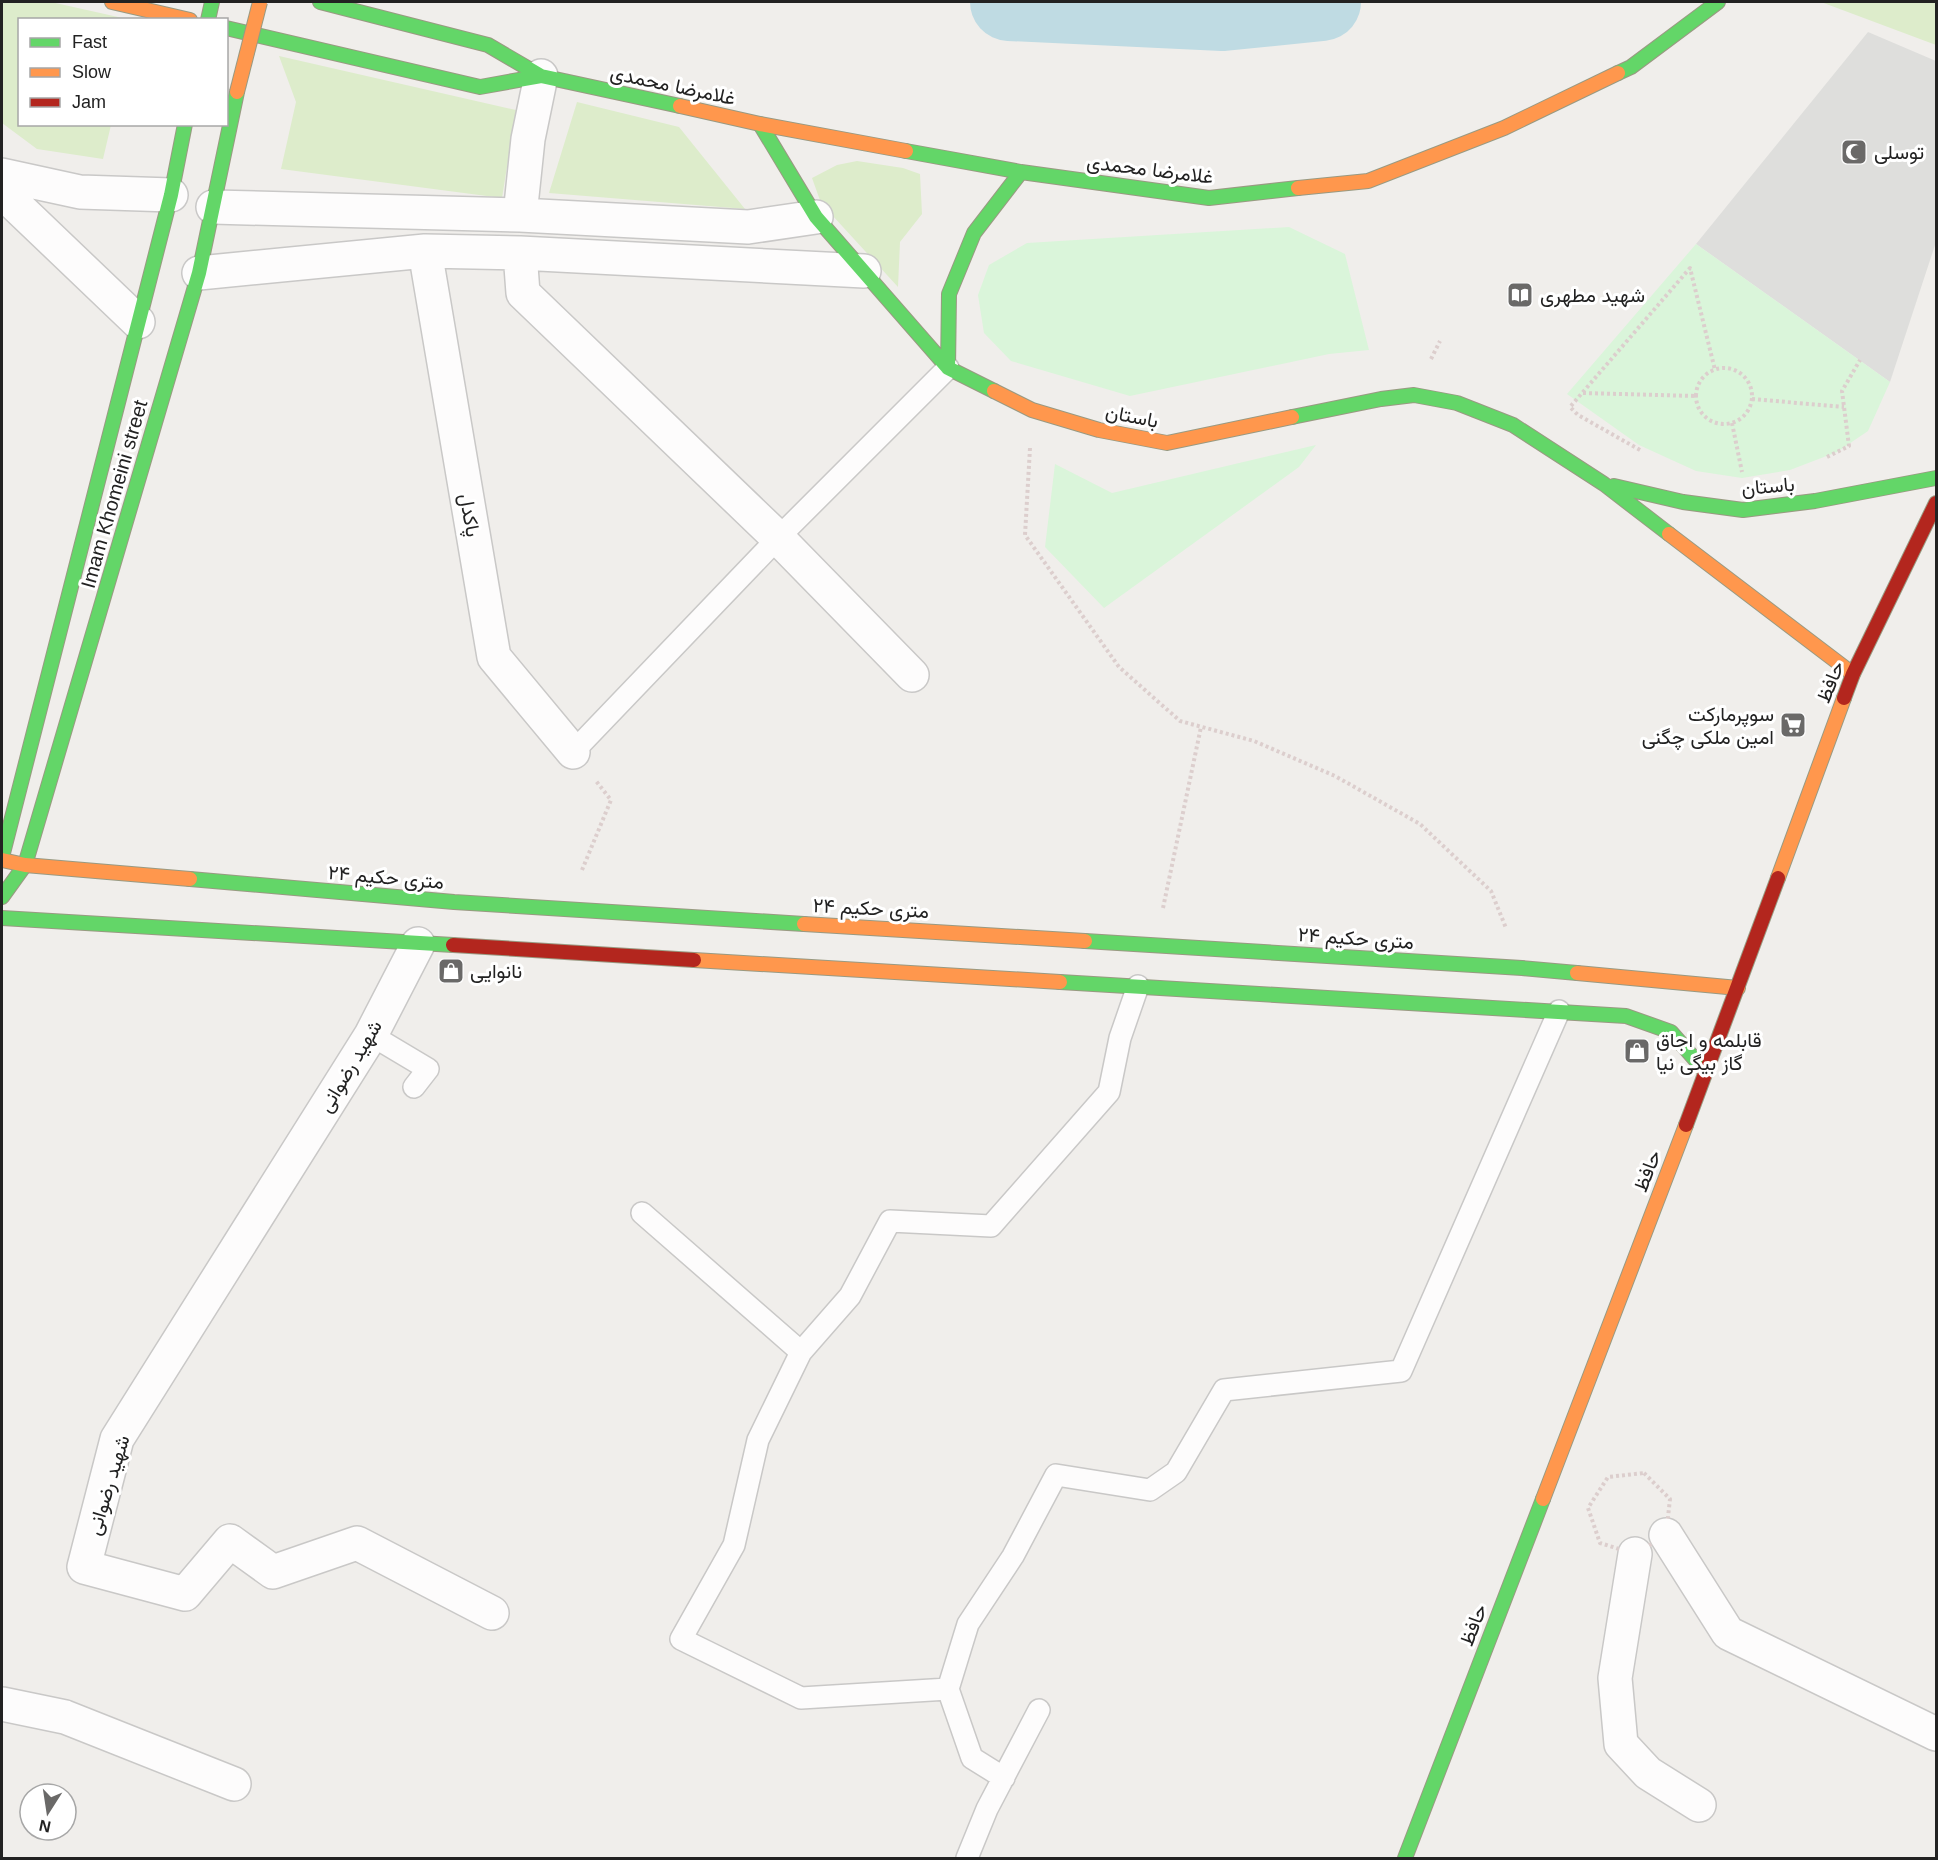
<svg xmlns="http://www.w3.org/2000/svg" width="1938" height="1860" font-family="Arial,Vazirmatn,sans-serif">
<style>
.religious{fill:#dededc}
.grass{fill:#ddeccb}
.park{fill:#daf5da}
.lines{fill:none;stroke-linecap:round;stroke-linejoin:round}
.river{stroke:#bfdbe3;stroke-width:78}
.lane-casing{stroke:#c9c8c7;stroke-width:24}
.street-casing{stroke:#c9c8c7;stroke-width:36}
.fast-casing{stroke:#999a82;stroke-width:16}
.slow-casing{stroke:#999a82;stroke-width:16}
.jam-casing{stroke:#999a82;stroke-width:16}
.path{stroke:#dccecd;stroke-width:4;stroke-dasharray:3 3;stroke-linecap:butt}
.lane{stroke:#fdfcfc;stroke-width:21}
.street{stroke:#fdfcfc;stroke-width:33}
.fast{stroke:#63d668;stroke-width:14}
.slow{stroke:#ff974d;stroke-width:14}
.jam{stroke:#b3261e;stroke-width:14}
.slow-bridge-casing{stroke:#999a82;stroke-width:16;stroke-linecap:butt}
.slow-bridge{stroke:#ff974d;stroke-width:14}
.labels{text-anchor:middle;stroke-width:6;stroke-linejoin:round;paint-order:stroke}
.street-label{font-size:20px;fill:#222;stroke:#fff}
.poi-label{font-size:20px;fill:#222;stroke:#fff;text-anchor:start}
</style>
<rect width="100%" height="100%" fill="#f0eeeb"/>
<!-- religious -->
<path class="religious" d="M1868 32 1936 61V242L1890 382 1696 244Z"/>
<!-- grass -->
<path class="grass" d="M2 2H51L127 19 20 20V124L111 125 103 159 37 149 2 123Z
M1821 2H1936V45Z
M279 56 516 110 502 198 281 169 296 102Z
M577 102 679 127 745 209 549 193Z
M857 161 903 168 920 174 922 214 900 242 898 287 821 203 812 178 837 165Z"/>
<!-- park -->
<path class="park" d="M1289 227 1345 254 1369 350 1329 354 1130 396 1011 361 984 333 978 295 989 265 1027 243Z
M1696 244 1890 382 1868 431 1837 452 1790 470 1742 478 1696 471 1639 445 1567 394Z
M1316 445 1299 467 1104 608 1045 547 1055 464 1112 493Z"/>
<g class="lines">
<!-- river -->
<path class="river" d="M1009 2 1223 12 1322 2"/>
<!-- lane casing -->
<g class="lane-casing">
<path id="lane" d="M573 752 778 538 948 368
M371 1035 428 1069 414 1087
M642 1213 801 1352
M948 1689 801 1698 681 1639 734 1545 758 1440 801 1352 850 1296 890 1221 991 1226 1109 1092 1120 1038 1138 986
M1004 1778 972 1758 948 1689 968 1624 1013 1556 1056 1475 1150 1490 1176 1472 1224 1390 1401 1371 1559 1011
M967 1858 987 1809 1039 1710"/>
</g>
<!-- street casing -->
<g class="street-casing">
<path id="street" d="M2 175 80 192 171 195
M2 192 138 322
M213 207 520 215 748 227 816 217
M520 215 528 139 541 76
M425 251 494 657 573 752
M520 253 523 293 778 538 912 675
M199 273 425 251 520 253 864 271
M418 944 371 1035 117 1439 84 1567 185 1594 230 1541 273 1572 357 1543 492 1613
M1666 1535 1728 1633 1936 1734
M1635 1554 1615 1678 1621 1744 1648 1773 1699 1805
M2 1704 65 1717 234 1784"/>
</g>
<!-- fast casing -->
<g class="fast-casing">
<path id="fast" d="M320 2 488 45 541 76 680 106
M208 20 212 2
M226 28 480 87 541 76
M1618 73 1631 67 1718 2
M760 124 816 217 948 368 994 391
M906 151 1021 172 1209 198 1298 188
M948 368 949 294 974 233 1021 172
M1292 417 1381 399 1414 395 1457 403 1513 425 1604 484 1669 534
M1614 486 1683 502 1743 510 1815 501 1936 478
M2 857 171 195 185 124
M190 879 454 902 804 924
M2 897 25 865 199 273 237 92
M2 918 453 945
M1085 941 1522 968 1577 973
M1060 982 1626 1016 1671 1032 1706 1072
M1405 1858 1543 1499"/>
</g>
<!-- slow casing -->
<g class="slow-casing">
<path id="slow" d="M112 2 190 20
M680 106 760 124 906 151
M1298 188 1368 181 1504 128 1618 73
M994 391 1032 410 1099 430 1167 443 1292 417
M1669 534 1853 674
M2 860 25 865 190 879
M1778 878 1844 698
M804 924 1085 941
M694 960 1060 982
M1577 973 1738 988
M1543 1499 1686 1125"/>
</g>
<!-- jam casing -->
<g class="jam-casing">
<path id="jam" d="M1844 698 1853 674 1936 503
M453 945 694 960
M1686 1125 1778 878"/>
</g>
<!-- path -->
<path class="path" d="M1431 359 1440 341
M1696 396a28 28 0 1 1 56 0a28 28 0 1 1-56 0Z
M1583 393 1696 396
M1752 399 1844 407
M1732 423 1742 472
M1030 448 1025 535 1119 667 1180 721 1254 741 1335 776 1420 824 1491 891 1506 928
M1640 450 1578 415 1570 407 1690 268 1715 370
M1827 457 1849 446 1842 391 1860 360
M582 870 611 800 596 781
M1163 908 1201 727
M1644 1473 1670 1499 1666 1535 1635 1554 1600 1543 1588 1508 1608 1477Z"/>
<!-- lane -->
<use href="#lane" class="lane"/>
<!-- street -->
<use href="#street" class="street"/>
<!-- fast -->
<use href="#fast" class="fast"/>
<!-- slow -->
<use href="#slow" class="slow"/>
<!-- jam -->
<use href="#jam" class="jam"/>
<!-- slow-bridge casing -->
<g class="slow-bridge-casing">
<path id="slow-bridge" d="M237 92 260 2"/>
</g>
<!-- slow-bridge -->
<use href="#slow-bridge" class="slow-bridge"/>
</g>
<!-- icons -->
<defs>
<g id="mosque-square" transform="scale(1.35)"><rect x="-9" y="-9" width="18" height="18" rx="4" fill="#6a6968" stroke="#fff"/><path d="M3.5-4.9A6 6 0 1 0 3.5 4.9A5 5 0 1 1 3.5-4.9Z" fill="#fff"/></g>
<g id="library-square" transform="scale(1.35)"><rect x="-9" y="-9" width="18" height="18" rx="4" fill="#6a6968" stroke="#fff"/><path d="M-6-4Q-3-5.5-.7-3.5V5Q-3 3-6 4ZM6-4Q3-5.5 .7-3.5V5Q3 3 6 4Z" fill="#fff"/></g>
<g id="supermarket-square" transform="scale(1.35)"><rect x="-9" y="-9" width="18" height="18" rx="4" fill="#6a6968" stroke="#fff"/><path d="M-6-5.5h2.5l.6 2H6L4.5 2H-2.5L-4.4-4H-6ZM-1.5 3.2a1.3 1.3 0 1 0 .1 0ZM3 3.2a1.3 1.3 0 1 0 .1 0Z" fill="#fff"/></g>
<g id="shop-square" transform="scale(1.35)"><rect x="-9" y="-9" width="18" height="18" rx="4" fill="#6a6968" stroke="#fff"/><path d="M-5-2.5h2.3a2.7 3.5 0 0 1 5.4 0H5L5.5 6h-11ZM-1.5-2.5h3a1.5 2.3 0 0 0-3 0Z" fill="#fff"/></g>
</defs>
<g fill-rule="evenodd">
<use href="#mosque-square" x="1854" y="152"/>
<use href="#library-square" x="1520" y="295"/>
<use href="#supermarket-square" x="1793" y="725"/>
<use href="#shop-square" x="451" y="971"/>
<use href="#shop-square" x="1637" y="1051"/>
</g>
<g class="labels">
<!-- street labels -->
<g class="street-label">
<text transform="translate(673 85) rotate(12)" y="7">غلامرضا محمدی</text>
<text transform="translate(1150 169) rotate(7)" y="7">غلامرضا محمدی</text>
<text transform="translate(1132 416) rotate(11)" y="7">باستان</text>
<text transform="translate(1768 486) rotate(-5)" y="7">باستان</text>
<text transform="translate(114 494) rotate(-74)" y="7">Imam Khomeini street</text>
<text transform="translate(470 515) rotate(80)" y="7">پاکدل</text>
<text transform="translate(1830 682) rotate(-68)" y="7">حافظ</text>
<text transform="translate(386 877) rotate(5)" y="7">۲۴ متری حکیم</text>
<text transform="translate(871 908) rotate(3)" y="7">۲۴ متری حکیم</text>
<text transform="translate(1356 938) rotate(4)" y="7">۲۴ متری حکیم</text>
<text transform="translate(350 1066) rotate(-59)" y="7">شهید رضوانی</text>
<text transform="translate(1647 1171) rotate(-69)" y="7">حافظ</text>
<text transform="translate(108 1485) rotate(-73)" y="7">شهید رضوانی</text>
<text transform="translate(1473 1625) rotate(-69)" y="7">حافظ</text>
</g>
<!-- poi labels -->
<g class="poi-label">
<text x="1874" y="159">توسلی</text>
<text x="1540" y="302">شهید مطهری</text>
<text x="1774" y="721" text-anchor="end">سوپرمارکت<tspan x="1774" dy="23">امین ملکی چگنی</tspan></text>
<text x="470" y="978">نانوایی</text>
<text x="1656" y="1047">قابلمه و اجاق<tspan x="1656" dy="23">گاز بیگی نیا</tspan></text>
</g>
</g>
<!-- border -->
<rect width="1938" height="1860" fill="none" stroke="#222222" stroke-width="6"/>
<!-- legend -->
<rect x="18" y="18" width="210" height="108" fill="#ffffff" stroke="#a7a7a7" stroke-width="1.5"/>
<rect x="30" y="38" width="30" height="9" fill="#63d668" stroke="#a7a7a7" stroke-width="1.5"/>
<text x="72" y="48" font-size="18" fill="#222222">Fast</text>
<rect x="30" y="68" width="30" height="9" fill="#ff974d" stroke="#a7a7a7" stroke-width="1.5"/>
<text x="72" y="78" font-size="18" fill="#222222">Slow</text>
<rect x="30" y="98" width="30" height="9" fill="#b3261e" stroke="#a7a7a7" stroke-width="1.5"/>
<text x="72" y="108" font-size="18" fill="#222222">Jam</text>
<!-- north arrow -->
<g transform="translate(48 1812) rotate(192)"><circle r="28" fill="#ffffff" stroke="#a7a7a7" stroke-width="1.5"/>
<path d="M0-4.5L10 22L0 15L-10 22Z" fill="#6a6968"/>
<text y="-9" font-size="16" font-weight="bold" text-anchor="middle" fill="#222222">N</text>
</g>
</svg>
